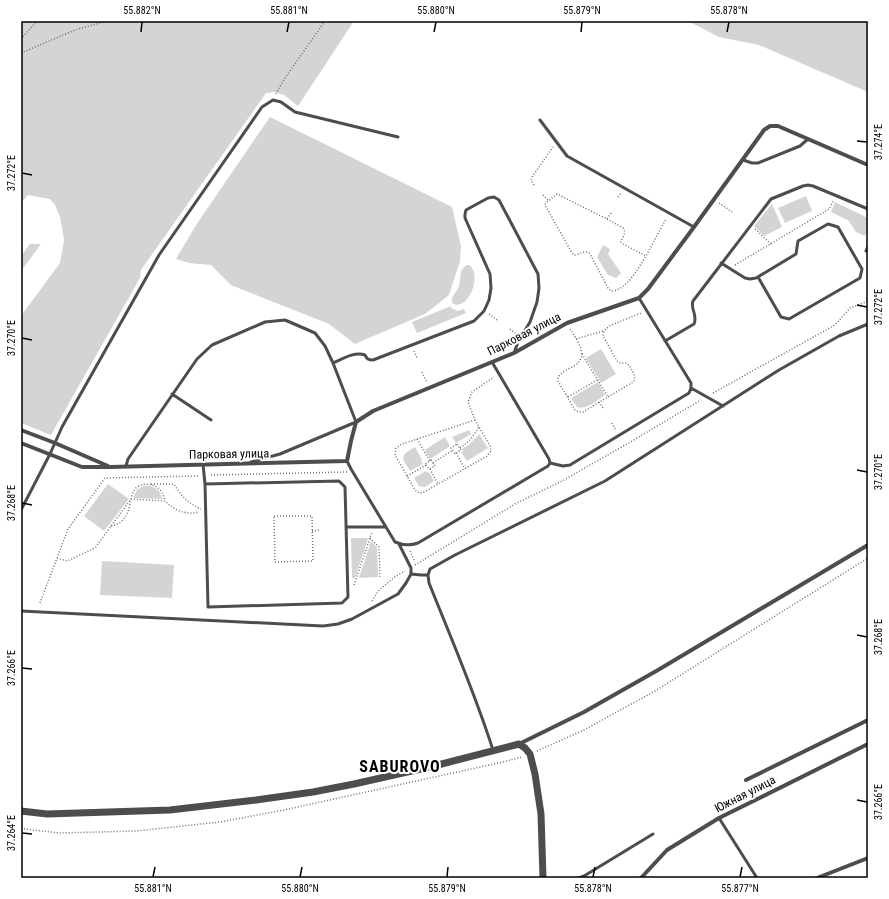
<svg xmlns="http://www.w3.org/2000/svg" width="889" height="899" font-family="'Roboto Condensed',sans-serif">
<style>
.green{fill:#d4d4d4}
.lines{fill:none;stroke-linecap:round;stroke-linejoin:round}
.path{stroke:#6f6f6f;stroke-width:1.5;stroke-dasharray:1 2;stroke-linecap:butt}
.service{stroke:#4d4d4d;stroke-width:3}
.minor{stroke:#4d4d4d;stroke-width:4}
.tertiary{stroke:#4d4d4d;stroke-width:7}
.ticks{fill:none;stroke:#000;stroke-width:1.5}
.labels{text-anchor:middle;stroke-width:4;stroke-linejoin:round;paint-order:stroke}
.street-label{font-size:12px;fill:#000;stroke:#fff}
.district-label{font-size:16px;font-weight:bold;letter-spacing:1px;fill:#000;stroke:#fff}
.neatline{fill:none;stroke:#000;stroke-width:1.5}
.ticks-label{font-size:10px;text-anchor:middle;fill:#000}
</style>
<rect width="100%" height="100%" fill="#fff"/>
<!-- green -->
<path class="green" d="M21 21H354L298 106 284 95 275 92 266 93 141 270 140 278 51 435 21 423V316L60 263 64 240 60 217 55 205 50 199 28 195 21 203Z
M688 21H868V92L759 45 719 37Z
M270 117 452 207 461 246 460 261 449 295 425 314 355 344 329 324 231 285 211 265 189 263 176 259 196 225Z
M806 196 812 211 785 223 778 208Z
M835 202 868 218V229L865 236 856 232 849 221 831 212Z
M772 204 782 227 764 236 754 226Z
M30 244H41L21 271V256Z
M603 245 610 249 608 254 621 273 616 278 608 275 597 257Z
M469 265C483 274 468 313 452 303 451 295 457 292 459 286 461 280 459 271 464 267 466 265 467 265 469 265Z
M451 306V308L458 311 464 309 466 313 417 333 412 322Z
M601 349 616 374 601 383 586 358Z
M598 382 605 395C597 400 587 410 577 407L571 398Z
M469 430 471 434 456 443 452 437Z
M479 434 488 448 467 461 461 452 463 451 462 449 470 444Z
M445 437 450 446 430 459 425 450Z
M415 447 422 460 421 461 423 464 410 471 403 459C404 452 409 451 415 447Z
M426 471 428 473 429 472 434 481 425 487 419 486 414 478Z
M108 484 129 499 104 531 84 516Z
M143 486C153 485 160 489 162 499L133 498 137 490Z
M351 538H367L368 539 355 578H352Z
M371 541 377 547 378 577 359 578Z
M102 561 174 565 172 598 100 595Z"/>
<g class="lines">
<!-- path -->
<path class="path" d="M21 39 37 21
M21 53 75 30 107 21
M276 94 283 81 325 21
M534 185 531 180 532 177 553 147
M543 195 549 201
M618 197 621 193
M719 203 732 212
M611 213 607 219 557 194 546 203 545 205 572 253 574 255C580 255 584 249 590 254L608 288 611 291C626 291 639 267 646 256
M607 219 623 228C627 233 622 237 621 242L623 244 646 256 666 219
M755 229 771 244
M735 265 829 209 834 200
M489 314 497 320
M510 329 516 334
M570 329C577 340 590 356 574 366 568 369 562 372 558 377V381L575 410 579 412H583L633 382 635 379 634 374 629 365 626 363H620L617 361 603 336 604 331 609 326 641 313
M576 339 603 331
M414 351 417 358
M582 354 608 397
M422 372 427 383
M713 393 835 325 850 308 868 301
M568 397 597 380
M599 402 603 408
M475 420 402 444 396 448 395 455 415 490 419 493 424 492 487 456 491 451 490 446 475 420 468 402 472 392 494 377
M612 423 616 431
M417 439 430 461
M457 444 461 450 455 454 451 448Z
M460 448C469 442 474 436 479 426
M456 453 465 469
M431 460 435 466 429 469 425 464Z
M433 463 453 450
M430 469 438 484
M211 475 347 472
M407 476 426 465
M151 484H174C180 495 189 504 201 509
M274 516H312L313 561 275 562Z
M111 526C123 524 128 515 130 504 131 499 132 493 135 489 141 482 154 483 160 490 163 493 164 497 165 501
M312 531 321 530
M370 538 379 547 380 577
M410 551 415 562
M57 558 67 561 95 548 131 499 165 501C175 511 186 515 199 512
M415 565 515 504 564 480 632 441 701 400
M354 585 372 532
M372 601 379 590 396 576 405 571
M40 603 68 529 105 478 199 476
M537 751 584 730 655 691 868 558
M21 828 25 829 60 833 136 831 220 822 284 810 503 762 522 757"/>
<!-- service -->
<path class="service" d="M540 120 567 156 694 227
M743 160 752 163H758L800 146 808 139
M866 251 868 247
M721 263 745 278 750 279 756 278 796 254 798 241 828 224 838 227 862 269 860 278 789 319 781 317 758 277
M665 341 694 324C698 314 690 310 693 301L771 199 803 186 808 185 813 186 868 209
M333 363C342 359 355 351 365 355 367 359 368 360 373 360L474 321 484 311 489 300 491 288 490 274 465 218V214L466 210 488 198 494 197 499 200 538 274 539 288 537 302 530 322 518 342 514 353
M691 388 723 406
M172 394 211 420
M347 461 351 469 395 542C402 545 410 546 418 543L548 466 550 463 549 459 492 362
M550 463 563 466 570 465 689 393 691 388V383L639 298
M203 464 205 484 208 607 342 603 348 597 345 487 339 481 205 484
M126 466 128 459 197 359 212 345 265 322 285 320 315 333 325 346 333 363 356 422 280 454 251 462
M21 510 50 454 62 427 159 255 262 107 273 100 281 102 295 112 398 137
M346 527H386
M411 574 421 575H428
M21 611 323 626 338 624 352 619 398 594 406 583 411 574V568L399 544
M493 750C475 693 451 638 429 583L428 575 430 569 455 555 605 481 779 370 839 336 868 324
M719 818 757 878
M579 878 584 876 653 834"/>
<!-- minor -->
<path class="minor" d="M21 430 55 443 108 466
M21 443 82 467H110L347 461 351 441 356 422 373 411 514 353 567 323 639 298 648 289 694 227 764 130 770 126H778L868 165
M519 744 584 712 658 670 868 545
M746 780 868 720
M641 878 667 850 719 818 868 744
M817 878 868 858"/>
<!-- tertiary -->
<path class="tertiary" d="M21 811 47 814 170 810 256 800 313 792 354 784 434 766 519 744 525 748 530 754 535 774 541 814 543 878"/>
</g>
<!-- ticks -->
<path class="ticks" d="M141 32 142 22M287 32 289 22M434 32 436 22M581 32 582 22M727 32 729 22M857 141 867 142M22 173 32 175M857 305 867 307M22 338 32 340M857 470 867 472M22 503 32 505M857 635 867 637M22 668 32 669M857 800 867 802M22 833 32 834M153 877 155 867M300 877 302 867M447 877 448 867M593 877 595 867M740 877 742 867"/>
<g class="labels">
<!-- street labels -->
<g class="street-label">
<text transform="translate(524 334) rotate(-27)" y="4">Парковая улица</text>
<text transform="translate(229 454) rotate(-1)" y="4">Парковая улица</text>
<text transform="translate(745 794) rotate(-27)" y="4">Южная улица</text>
</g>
<!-- district labels -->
<g class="district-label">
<text x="400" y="772">SABUROVO</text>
</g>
</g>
<!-- border -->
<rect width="889" height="899" fill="none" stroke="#ffffff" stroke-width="44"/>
<rect x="22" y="22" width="845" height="855" class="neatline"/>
<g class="ticks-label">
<text x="142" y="14">55.882°N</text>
<text x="289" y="14">55.881°N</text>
<text x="436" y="14">55.880°N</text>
<text x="582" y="14">55.879°N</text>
<text x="729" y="14">55.878°N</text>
<text transform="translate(878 142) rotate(-90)" y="4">37.274°E</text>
<text transform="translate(11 173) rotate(-90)" y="4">37.272°E</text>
<text transform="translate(878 307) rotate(-90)" y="4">37.272°E</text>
<text transform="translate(11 338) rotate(-90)" y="4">37.270°E</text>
<text transform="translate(878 472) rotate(-90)" y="4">37.270°E</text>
<text transform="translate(11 503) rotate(-90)" y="4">37.268°E</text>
<text transform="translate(878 637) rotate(-90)" y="4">37.268°E</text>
<text transform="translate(11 668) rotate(-90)" y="4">37.266°E</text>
<text transform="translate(878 802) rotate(-90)" y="4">37.266°E</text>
<text transform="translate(11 833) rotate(-90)" y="4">37.264°E</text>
<text x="153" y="892">55.881°N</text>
<text x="300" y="892">55.880°N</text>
<text x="447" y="892">55.879°N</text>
<text x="593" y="892">55.878°N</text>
<text x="740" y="892">55.877°N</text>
</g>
</svg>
